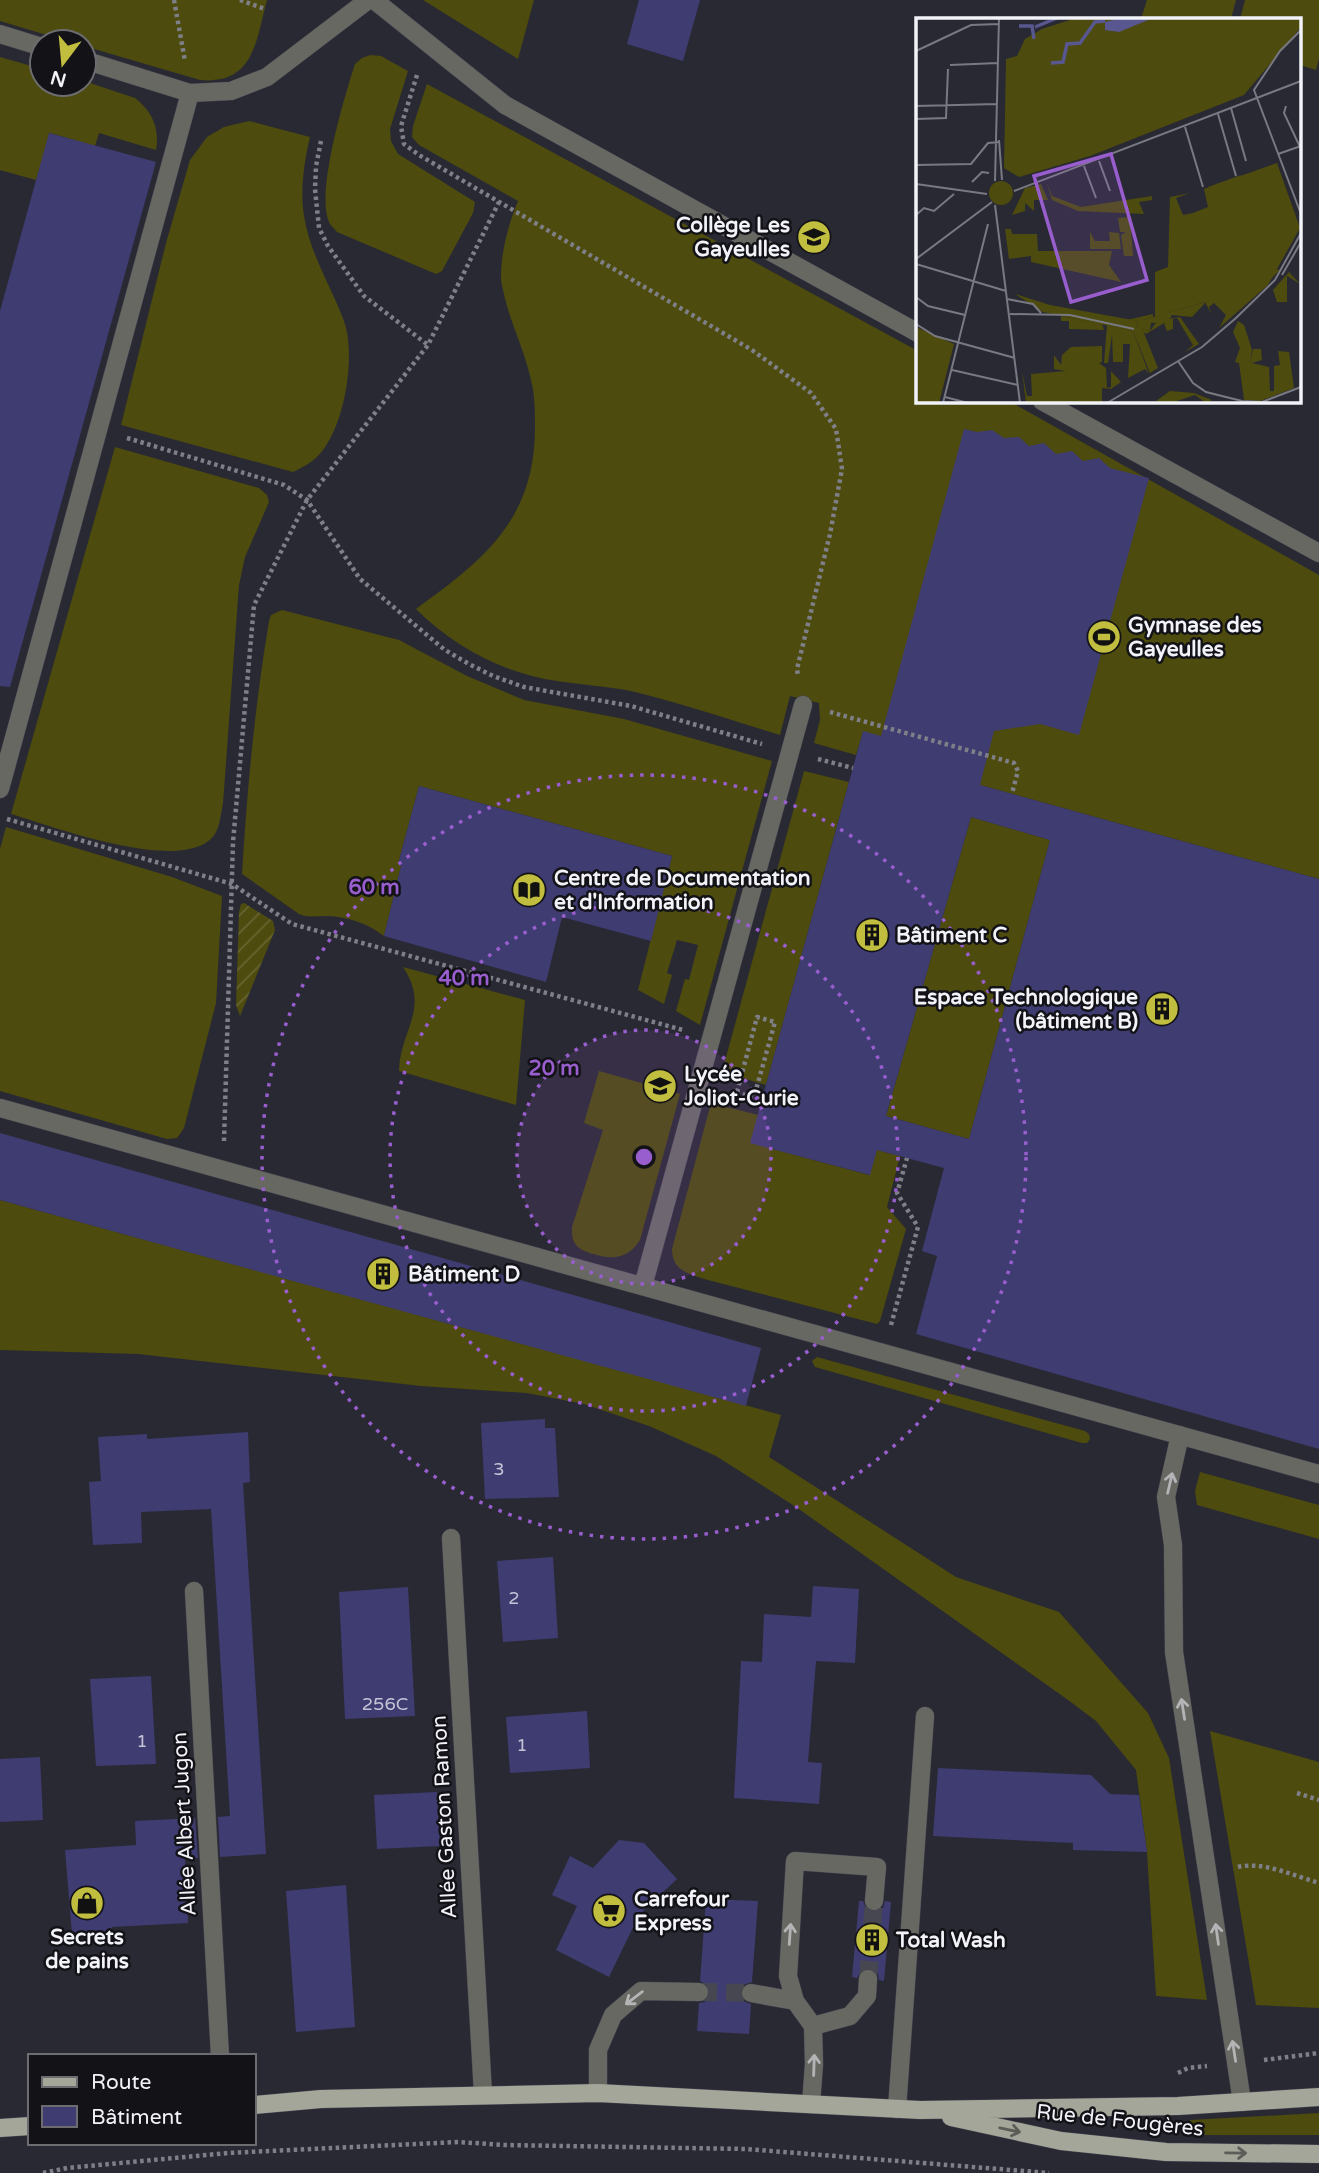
<svg xmlns="http://www.w3.org/2000/svg" width="1319" height="2173" font-family="'Varela Round',sans-serif">
<style>
.grass{fill:#4d4b0d}
.garden{fill:url(#garden-furrows)}
.building{fill:#3f3c71;fill-rule:evenodd}
.lines{fill:none;stroke-linecap:round;stroke-linejoin:round}
.minor-tunnel{stroke:#474752;stroke-width:18;stroke-dasharray:18 9;stroke-linecap:butt}
.minor-casing{stroke:#454550;stroke-width:19}
.major-casing{stroke:#454550;stroke-width:19}
.path{stroke:#7f7f88;stroke-width:4.5;stroke-dasharray:3.5 3.5;stroke-linecap:butt}
.minor{stroke:#686863;stroke-width:18}
.major{stroke:#a5a69a;stroke-width:18}
.oneway{stroke:#b4b4b6}
.oneway2{stroke:#5c5c58}
.ring{fill:none;stroke:#995ece;stroke-width:3.5;stroke-dasharray:3.5 7}
.labels{text-anchor:middle;stroke-width:5;stroke-linejoin:round;paint-order:stroke}
.number-label{font-size:18px;fill:#c5c4d7}
.poi-label{font-size:21px;font-weight:bold;fill:#f2f2f9;stroke:#121217;text-anchor:start}
.street-label{font-size:21px;fill:#f2f2f9;stroke:#121217}
.inset-river{fill:none;stroke:#58578f;stroke-width:3.5}
.inset-road{fill:none;stroke:#797983;stroke-width:2}
.view{fill:#995ece;fill-opacity:0.15;stroke:#995ece;stroke-width:3.5}
.inset-edge{fill:none;stroke:#f2f2f9;stroke-width:3.5}
.centre{fill:#995ece;stroke:#121217;stroke-width:3.5}
.ring-label{font-size:21px;text-anchor:middle;font-weight:bold;fill:#995ece;stroke:#121217;stroke-width:5;stroke-linejoin:round;paint-order:stroke}
</style>
<defs>
<pattern id="garden-furrows" width="10" height="10" patternUnits="userSpaceOnUse" patternTransform="scale(1.75)"><rect width="10" height="10" fill="#4d4b0d"/><path d="M-1 1l2-2M0 10L10 0M9 11l2-2" fill="none" stroke="#676531"/></pattern>
</defs>
<rect width="100%" height="100%" fill="#292934"/>
<!-- grass -->
<path class="grass" d="M0 0H267C256 41 254 85 200 80L84 46V42H70L0 21Z
M423 0H534L518 59Z
M1147 0H1236L1231 19H1141Z
M1245 0H1319V59L1316 70 1300 65V19H1240Z
M370 55 381 56 408 71 390 129 391 141 398 154 475 202 473 213 442 271 436 274 337 232C335 229 332 227 330 224 314 196 345 95 355 64L362 58Z
M0 57 42 69V84H84V81L135 98C152 111 160 129 156 150L99 133 95 146 50 133 36 180 0 170Z
M427 84 918 351V401H1009L1319 575V879L980 785 863 732 856 755 814 743 820 720 819 703 790 696 780 735C731 720 681 703 631 691 606 686 582 685 557 681 503 673 454 647 416 609 485 559 535 519 535 427 535 412 535 395 531 380 525 352 512 326 505 299 504 292 501 285 501 278 501 252 508 225 518 201L419 145 412 137 413 126Z
M249 121 310 137C304 162 300 191 304 216 310 254 331 286 344 321 356 355 345 422 323 450 316 460 304 467 293 472L121 425 166 243 190 160 207 137 224 127Z
M115 447 259 488 267 495 269 502 245 557 239 585 223 803C221 813 220 826 215 834 186 877 52 826 11 814Z
M282 610 399 640 467 676 524 700 624 719 772 761 700 1025 676 1011 685 979 689 980 698 945 677 940 667 973 672 975 664 1004 638 990 672 856 419 786 398 864 401 866 384 936C367 923 348 917 327 916 317 916 308 918 299 914L242 874C247 789 255 705 269 621L271 615Z
M804 771 849 782 766 1085 722 1072Z
M971 817 1050 840 969 1139 886 1116Z
M6 827 172 877 222 896 216 1003 184 1128 177 1138 167 1139 0 1091V849Z
M403 967 525 1000 516 1105 399 1071C400 1029 431 1009 403 967Z
M599 1071 680 1094 640 1240C628 1259 613 1260 593 1254 577 1249 571 1244 572 1227L603 1130 584 1123Z
M711 1103 758 1115 751 1143 869 1175 877 1150 900 1156 887 1207 906 1229 880 1321 877 1324 704 1279C687 1273 672 1270 672 1249Z
M0 1200 781 1415 769 1457 956 1577 1059 1612 1148 1713 1169 1758 1207 2000 1156 1996 1147 1852 1136 1770 1096 1721 1068 1700 796 1507 716 1456 649 1426 584 1404 527 1393 421 1386 138 1354 0 1350Z
M817 1357 1085 1431 1089 1434 1090 1439 1087 1443H1082L815 1367 812 1361Z
M1200 1472 1319 1505V1539L1197 1505 1195 1491Z
M1210 1731 1319 1762V2008L1256 2005Z
M1319 2113V2135H1190V2120Z"/>
<!-- garden -->
<path class="garden" d="M244 903 273 921 275 930 240 1016 236 1005 239 912 241 904Z"/>
<!-- building -->
<path class="building" d="M639 0H700L683 61 627 44Z
M49 133 156 162 10 687 0 686V311Z
M964 429 977 432 992 430 1004 438 1019 437 1029 446 1044 443 1056 454 1072 451 1083 461 1099 458 1110 468 1149 478 1079 735 1040 724 994 731 980 785 1319 879V1449L916 1334 937 1256 922 1251 944 1168 877 1150 870 1175 750 1143 863 731 881 736ZM971 817 1050 840 969 1139 886 1116Z
M419 786 672 856 651 941 562 917 546 982 384 936 401 866 398 864Z
M0 1133 761 1348 746 1406 0 1200Z
M545 1419V1428H555L559 1497 485 1499 481 1423Z
M248 1432 250 1482 243 1483 266 1854 220 1857 218 1817 230 1816 211 1509 141 1512 142 1543 93 1545 89 1482 101 1481 98 1437 147 1434V1439Z
M553 1557 558 1638 503 1642 497 1561Z
M813 1586 859 1589 855 1663 816 1661 808 1762 822 1763 819 1804 734 1798 741 1661 762 1662 764 1614 811 1617Z
M408 1587 415 1716 345 1719 339 1592Z
M151 1676 156 1764 96 1766 90 1679Z
M587 1711 590 1768 510 1773 506 1717Z
M40 1757 43 1820 0 1822V1759Z
M938 1768 1091 1775 1110 1794 1139 1795 1147 1852 1073 1850V1843L933 1836Z
M437 1792 440 1846 377 1849 374 1795Z
M195 1818 198 1858 185 1859 188 1923 112 1927V1931L72 1934 65 1850 136 1845 135 1821Z
M619 1840 644 1843 677 1879 639 1915 609 1977 556 1950 577 1906 552 1895 570 1856 593 1868Z
M346 1885 355 2027 296 2032 286 1891Z
M706 1899 758 1901 752 1982 743 1985 740 1992 743 2001 751 2004 749 2034 697 2031 699 2003 705 2002 710 1993 709 1986 700 1981Z
M859 1901H863L867 1910 874 1912 883 1908 885 1901 891 1902 884 1981 879 1980 878 1973 869 1968 862 1969 857 1978 852 1977Z"/>
<g class="lines">
<!-- minor-tunnel -->
<path class="minor-tunnel" d="M868 1979 874 1901
M699 1992 751 1993"/>
<!-- minor casing -->
<g class="minor-casing">
<path id="minor" d="M374 0 505 105 918 333
M0 34 42 47
M84 60 190 93 231 91 267 77 368 0
M1042 401 1319 553
M0 789 190 93
M0 1108 1319 1474
M643 1286 803 705
M1180 1435 1166 1497 1173 1545 1174 1652 1242 2102
M451 1538 483 2094
M194 1591 220 2056
M751 1993 795 2001
M813 2026 850 2016 867 1996 868 1979
M598 2093V2050L613 2015 641 1991 699 1992
M811 2104 814 2064 813 2026 795 2001 788 1976 795 1861 877 1867 874 1901
M897 2109 925 1716"/>
</g>
<!-- major casing -->
<g class="major-casing">
<path id="major" d="M254 2105 321 2099 598 2093 920 2110 1178 2106 1319 2097
M951 2117 1061 2141 1166 2152 1319 2154
M0 2128 30 2126"/>
</g>
<!-- path -->
<path class="path" d="M174 0 185 61
M240 0 265 9
M417 75 401 126 404 144 419 155 752 350 811 393 836 429 842 469 830 534 797 669 798 676
M321 141 316 166 315 189 319 228 328 246 364 296 428 345
M127 438 284 485 307 500 360 579 445 650 469 664 493 676 524 687 631 706 762 744
M830 712 1014 763 1018 771 1012 793
M818 759 853 768
M7 819 232 884 292 924 683 1030
M736 1092 762 1100
M737 1092 757 1017 775 1022 754 1097
M224 1141 233 842 254 605 307 500 428 345 499 202
M891 1325 918 1227 897 1193 907 1158
M1297 1793 1319 1800
M1238 1867C1263 1861 1295 1876 1319 1883
M1264 2060 1319 2053
M1178 2073 1188 2068 1207 2066
M43 2173 67 2168 228 2153 458 2142 505 2145 746 2149 1049 2173"/>
<!-- minor -->
<use href="#minor" class="minor"/>
<!-- major -->
<use href="#major" class="major"/>
</g>
<!-- one-way arrows -->
<defs><path id="oneway-shaft" d="M-6 0H5M1.5-3L5.5 0L1.5 3" fill="none" stroke-width="1.6" stroke-linecap="round" stroke-linejoin="round" transform="scale(1.75)"/></defs>
<g class="oneway">
<use href="#oneway-shaft" transform="translate(1170 1483) rotate(-77)"/>
<use href="#oneway-shaft" transform="translate(1183 1709) rotate(-99)"/>
<use href="#oneway-shaft" transform="translate(790 1934) rotate(-86)"/>
<use href="#oneway-shaft" transform="translate(1217 1934) rotate(-98)"/>
<use href="#oneway-shaft" transform="translate(634 1998) rotate(143)"/>
<use href="#oneway-shaft" transform="translate(1234 2051) rotate(-99)"/>
<use href="#oneway-shaft" transform="translate(814 2065) rotate(-88)"/>
</g>
<g class="oneway2">
<use href="#oneway-shaft" transform="translate(1010 2130) rotate(12)"/>
<use href="#oneway-shaft" transform="translate(1236 2153) rotate(1)"/>
</g>
<!-- distance rings -->
<circle cx="644" cy="1157" r="127" fill="#995ece" fill-opacity=".12"/>
<g class="ring">
<circle cx="644" cy="1157" r="127"/>
<circle cx="644" cy="1157" r="254"/>
<circle cx="644" cy="1157" r="382"/>
</g>
<!-- icons -->
<defs>
<g id="school-disc" transform="scale(1.75)"><circle r="9.5" fill="#c1bd3f" stroke="#121217"/><path d="M0-5L7-2L0 1L-7-2ZM-4 1L0 2.5L4 1V4Q0 6-4 4Z" fill="#111"/></g>
<g id="stadium-disc" transform="scale(1.75)"><circle r="9.5" fill="#c1bd3f" stroke="#121217"/><path d="M0-5a6.5 5 0 1 0 0 10a6.5 5 0 1 0 0-10ZM-3.5-1.8h7v3.6h-7Z" fill="#111"/></g>
<g id="library-disc" transform="scale(1.75)"><circle r="9.5" fill="#c1bd3f" stroke="#121217"/><path d="M-6-4Q-3-5.5-.7-3.5V5Q-3 3-6 4ZM6-4Q3-5.5 .7-3.5V5Q3 3 6 4Z" fill="#111"/></g>
<g id="building-disc" transform="scale(1.75)"><circle r="9.5" fill="#c1bd3f" stroke="#121217"/><path d="M-4-6H4V6H1V3H-1V6H-4ZM-2.5-4.3h1.7v1.8h-1.7ZM.8-4.3h1.7v1.8H.8ZM-2.5-1h1.7V.8h-1.7ZM.8-1h1.7V.8H.8Z" fill="#111"/></g>
<g id="shop-disc" transform="scale(1.75)"><circle r="9.5" fill="#c1bd3f" stroke="#121217"/><path d="M-5-2.5h2.3a2.7 3.5 0 0 1 5.4 0H5L5.5 6h-11ZM-1.5-2.5h3a1.5 2.3 0 0 0-3 0Z" fill="#111"/></g>
<g id="supermarket-disc" transform="scale(1.75)"><circle r="9.5" fill="#c1bd3f" stroke="#121217"/><path d="M-6-5.5h2.5l.6 2H6L4.5 2H-2.5L-4.4-4H-6ZM-1.5 3.2a1.3 1.3 0 1 0 .1 0ZM3 3.2a1.3 1.3 0 1 0 .1 0Z" fill="#111"/></g>
</defs>
<g fill-rule="evenodd">
<use href="#school-disc" x="814" y="237"/>
<use href="#stadium-disc" x="1104" y="637"/>
<use href="#library-disc" x="529" y="890"/>
<use href="#building-disc" x="872" y="935"/>
<use href="#building-disc" x="1162" y="1009"/>
<use href="#school-disc" x="660" y="1086"/>
<use href="#building-disc" x="383" y="1274"/>
<use href="#shop-disc" x="87" y="1903"/>
<use href="#supermarket-disc" x="609" y="1911"/>
<use href="#building-disc" x="872" y="1940"/>
</g>
<g class="labels">
<!-- number labels -->
<g class="number-label">
<text x="499" y="1475">3</text>
<text x="514" y="1604">2</text>
<text x="385" y="1710">256C</text>
<text x="142" y="1747">1</text>
<text x="522" y="1751">1</text>
</g>
<!-- poi labels -->
<g class="poi-label">
<text x="790" y="232" text-anchor="end">Collège Les<tspan x="790" dy="24">Gayeulles</tspan></text>
<text x="1128" y="632">Gymnase des<tspan x="1128" dy="24">Gayeulles</tspan></text>
<text x="554" y="885">Centre de Documentation<tspan x="554" dy="24">et d'Information</tspan></text>
<text x="896" y="942">Bâtiment C</text>
<text x="1138" y="1004" text-anchor="end">Espace Technologique<tspan x="1138" dy="24">(bâtiment B)</tspan></text>
<text x="684" y="1081">Lycée<tspan x="684" dy="24">Joliot-Curie</tspan></text>
<text x="408" y="1281">Bâtiment D</text>
<text x="634" y="1906">Carrefour<tspan x="634" dy="24">Express</tspan></text>
<text x="87" y="1944" text-anchor="middle">Secrets<tspan x="87" dy="24">de pains</tspan></text>
<text x="896" y="1947">Total Wash</text>
</g>
<!-- street labels -->
<g class="street-label">
<text transform="translate(444 1817) rotate(-93)" y="7">Allée Gaston Ramon</text>
<text transform="translate(184 1824) rotate(-93)" y="7">Allée Albert Jugon</text>
<text transform="translate(1120 2120) rotate(6)" y="7">Rue de Fougères</text>
</g>
</g>
<!-- overview -->
<g transform="translate(916 18)">
<rect width="385" height="385" fill="#292934"/>
<path d="M361 145 384 210 352 267 303 310 310 297 298 285 293 289 296 297 289 284 239 299V254L252 249 254 179 274 175 260 180 267 197 277 195 292 189 288 171ZM73 175a12 12 0 1 1 24 0a12 12 0 1 1-24 0ZM131 165 136 178 165 189 236 178V182L223 184 228 196 162 193 136 182ZM125 166 132 182H118V193L109 185V193L96 197 109 170ZM214 199 217 238H208L205 217 210 214H204L202 200ZM89 211H95L96 216H121L122 233H196L193 247 205 264 115 244V238L93 241ZM174 214 179 223H194L193 214 203 215 205 231H174ZM373 254 384 266 371 258V284H361L357 272ZM237 296V299L227 302 226 310 234 313 241 303 264 299 283 326 269 334 277 327 261 300 257 301V311L251 313 248 305 230 316 220 308 222 303 211 302ZM145 298 186 306 188 312 153 311V303H145ZM322 303 328 307 336 332 334 345 337 331H345L346 342 336 345 353 349 354 373H358V348L364 347 362 333 373 334 378 370 344 383 328 382 323 345 319 344 324 330 317 314ZM191 307 217 313 233 356 229 351 212 360 214 326H207V344H197L196 317 192 345H188ZM186 328V344L183 345 190 350 191 370 195 369V353L205 364 195 371 186 370V384L110 385 106 353 111 378H116L115 356 150 353 138 351V337L145 347 146 337 155 329ZM254 373 278 375 296 382 290 385 279 377 255 385 240 383Z" fill="#4d4b0d"/>
<path d="M325 157 328 182 333 178 331 168 341 173 326 204 317 194 312 198 298 192 292 169ZM349 250 364 252 325 290V284L309 278 311 255 325 258ZM99 276 134 287 222 303 220 308 223 310 227 302 290 284 276 299 256 297 252 304 235 305 234 313 226 310 242 350 234 355 217 313 127 294Z" fill="#4d4b0d"/>
<path d="M160 0H385V9L328 77 174 138 103 159 88 150 90 41 101 38 109 21 126 11ZM0 309 38 326 23 385H0Z" fill="#4d4b0d"/>
<path d="M204 0H237L203 14 189 12V4Z" fill="#58578f"/>
<path class="inset-river" d="M103 8H116L118 21M119 9 141 0M135 45 147 44 151 26 164 25 179 4 189 3"/>
<path class="inset-road" d="M385 12 364 33 338 72 385 196M0 33 55 7 83 6M34 47 82 45M0 88 81 86M370 88 368 95 384 129M315 90 330 143M302 96 320 158M0 101 30 100 32 51M269 109 287 169M83 122 86 162M362 136 385 128M183 143 194 173M0 147 55 146 72 125 84 124M168 148 180 180M79 163 83 0M56 164 66 154 73 155M0 166 71 176M98 173 385 63M79 187 104 385M0 197 8 190 18 193 38 176M0 241 76 184M0 246 90 273M366 257 385 224M0 279 12 288 49 297M91 281 117 286 125 295M94 296 154 297 218 311M0 306 19 318 99 340M262 343 277 365 290 374 326 383 346 384 385 369M36 352 102 367M29 379 52 385M27 385 72 206M191 385 286 329 320 300 359 262 385 215"/>
<path class="view" d="M195 136 231 262 155 284 118 158Z"/>
<rect width="385" height="385" class="inset-edge"/>
</g>
<circle cx="644" cy="1157" r="10" class="centre"/>
<g class="ring-label">
<text x="374" y="894">60 m</text>
<text x="464" y="985">40 m</text>
<text x="554" y="1075">20 m</text>
</g>
<!-- legend -->
<rect x="28" y="2054" width="228" height="91" fill="#121217" stroke="#6c6c71" stroke-width="2"/>
<rect x="42" y="2077" width="35" height="10" fill="#a5a69a" stroke="#6c6c71" stroke-width="2"/>
<text x="91" y="2089" font-size="21" fill="#f2f2f9">Route</text>
<rect x="42" y="2106" width="35" height="21" fill="#3f3c71" stroke="#6c6c71" stroke-width="2"/>
<text x="91" y="2124" font-size="21" fill="#f2f2f9">Bâtiment</text>
<!-- north arrow -->
<g transform="translate(63 63) rotate(196)"><circle r="33" fill="#121217" stroke="#6c6c71" stroke-width="2"/>
<path d="M0-5L12 26L0 18L-12 26Z" fill="#c1bd3f"/>
<text y="-10" font-size="19" font-weight="bold" text-anchor="middle" fill="#f2f2f9">N</text>
</g>
</svg>
